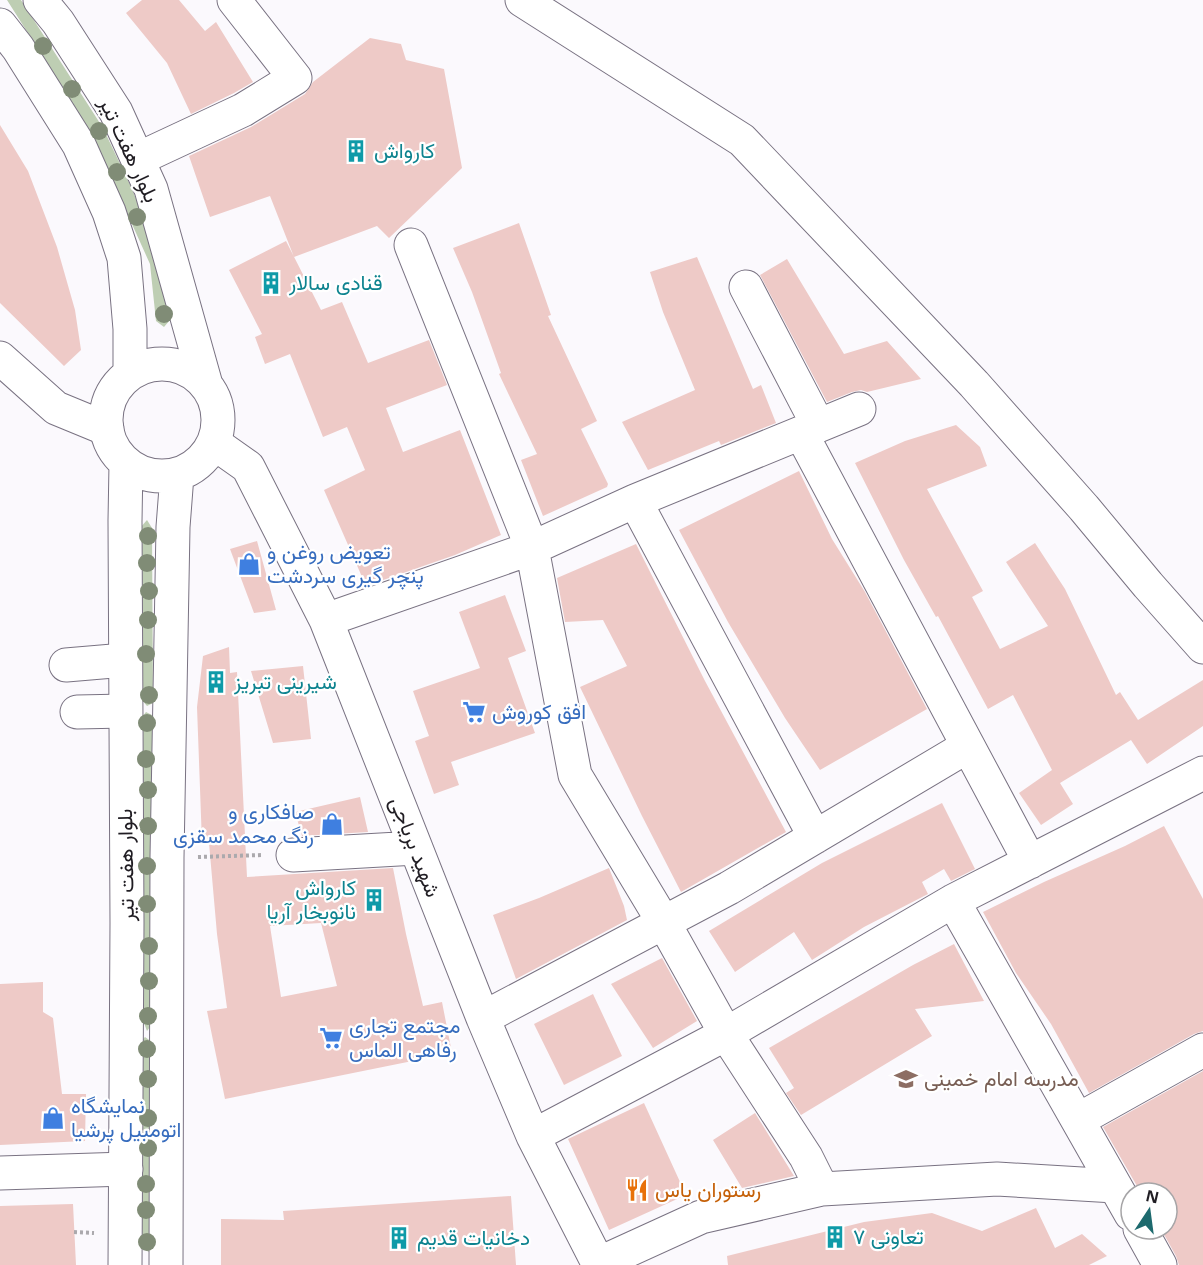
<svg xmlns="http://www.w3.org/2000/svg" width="1203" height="1265" font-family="'Noto Sans',Vazirmatn,sans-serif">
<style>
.green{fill:#beceb3}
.building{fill:#eecac7;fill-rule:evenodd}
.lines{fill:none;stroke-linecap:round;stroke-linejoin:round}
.minor-casing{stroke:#797282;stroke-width:35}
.major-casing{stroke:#797282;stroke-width:35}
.path{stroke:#aba9ad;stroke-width:4;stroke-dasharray:3 3;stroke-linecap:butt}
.minor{stroke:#fff;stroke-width:33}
.major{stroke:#fff;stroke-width:33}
.tree{fill:#808c76}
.labels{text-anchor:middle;stroke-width:4.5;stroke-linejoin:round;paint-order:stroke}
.street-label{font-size:21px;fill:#201d23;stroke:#fff}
.culture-label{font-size:21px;fill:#0d838f;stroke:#fff;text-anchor:start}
.shop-label{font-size:21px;fill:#366cbe;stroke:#fff;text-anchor:start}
.education-label{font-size:21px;fill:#785e54;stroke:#fff;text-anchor:start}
.food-label{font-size:21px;fill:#c56008;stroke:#fff;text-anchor:start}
</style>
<rect width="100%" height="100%" fill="#fbf9fd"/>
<!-- green -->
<path class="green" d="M7 0H21L103 128 132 189 161 260 170 320 164 327 156 321 150 264 90 131Z
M147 520 152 528 153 703 147 706 142 700 140 528Z
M146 712 152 715 153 1023 147 1031 144 1023 143 716Z
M145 1037 152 1042 153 1245 149 1252 139 1247 141 1041Z"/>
<!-- building -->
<path class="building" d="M142 0H179L205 31 216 22 253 82 234 93 191 114 167 63 126 13Z
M370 38 401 44 406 60 444 69 462 168 389 238 377 226 294 257 270 196 210 217 189 156 251 127 305 94 313 82Z
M0 125 28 171 57 247 75 310 81 350 64 366 0 303Z
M519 223 551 315 548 316 597 421 581 429 608 484 607 487 543 516 521 460 537 454 499 374 501 373 472 292 453 248Z
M286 241 321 310 342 302 368 363 429 340 447 385 386 408 403 452 460 430 501 535 455 555 366 586 324 490 365 470 347 427 323 437 290 354 265 364 255 337 262 334 229 270Z
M697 257 753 389 761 385 776 423 721 445 719 441 648 470 622 422 695 390 663 312 650 272Z
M787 259 844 354 887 341 921 379 867 392 861 390 852 392 827 402 760 275Z
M956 425 980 447 987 466 927 489 983 591 972 597 1000 649 1048 626 1006 562 1035 543 1065 589 1116 695 1120 692 1138 720 1203 680V726L1147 764 1131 740 1060 783 1073 804 1041 825 1019 793 1052 770 1013 695 988 709 938 616 936 617 904 560 855 463 905 441Z
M799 471 832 539 865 592 927 709 820 770 785 718 728 622 679 530Z
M257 541 276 610 254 613 230 549Z
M636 544 705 681 786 832 681 892 642 816 580 687 627 666 603 620 565 622 557 578Z
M505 595 526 651 508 658 535 733 451 762 459 785 434 794 415 741 429 736 413 691 480 668 459 612Z
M229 647 230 673 237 672 247 877 393 868 406 934 423 1006 442 1002 452 1053 225 1099 207 1011 227 1008 217 934 209 843H202L197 707 203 656ZM321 923 337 986 281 997 270 926Z
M303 666 311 739 273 743 251 671Z
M360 797 368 832 302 836 295 812Z
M942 803 975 869 951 881 944 869 922 882 928 894 864 927 812 960 794 932 735 972 709 931 822 863Z
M1164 826 1203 899V1031L1194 1034 1089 1093 1051 1024 1016 973 983 912 1044 882 1125 846Z
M609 868 624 906 627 920 516 979 493 915 539 898Z
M954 944 984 1001 915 1009 932 1036 801 1115 786 1093 794 1088 769 1048 913 965Z
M662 958 697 1021 653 1048 611 984Z
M43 982V1012L53 1018 62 1094H86L85 1141 0 1145V984Z
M593 994 622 1056 564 1085 534 1024Z
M1203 1071V1265H1179L1176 1256 1161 1229H1167V1193H1141L1103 1127Z
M644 1103 686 1195 609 1230 568 1139Z
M755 1113 794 1176 742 1188 713 1140Z
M511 1196 516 1265H221V1219L284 1220 283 1211Z
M73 1204 76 1265H0V1206Z
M1036 1208 1055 1248 1082 1234 1107 1256 1089 1265H728L727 1256 864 1222 932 1213 982 1231Z"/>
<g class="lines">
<!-- minor casing -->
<g class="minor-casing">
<path id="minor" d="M522 0 742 140 974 384 1084 508 1148 585 1203 647
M138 159 243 110 295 78 234 0
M411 245 532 548 575 775 664 923 726 1034 806 1157 822 1189
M746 287 818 425
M0 358 56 408 107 429
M801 433 1030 862
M214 443 248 467 326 620 483 1018 533 1136 599 1265
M635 501 815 837
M326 620 532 548 635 501 859 409
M66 665 125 660
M77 712 125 711
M293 855 416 848
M953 901 1131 1214
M483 1018 729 888 968 746
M1078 1120 1203 1050
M533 1136 726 1034 953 901 1203 773
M0 1173 126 1169
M1140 1229 1160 1265
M598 1264 701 1217 822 1189 997 1179 1115 1186"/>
</g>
<!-- major casing -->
<g class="major-casing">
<path id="major" d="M40 0 58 22 116 112 151 189 206 385
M0 25 18 48 79 145 109 212 124 258 130 329V374
M106 420a56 56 0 1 1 112 0a56 56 0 1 1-112 0Z
M125 1265 127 923 125 521 126 464
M166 1265 167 858 173 527 177 475"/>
</g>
<!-- path -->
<path class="path" d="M198 857 263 855
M74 1232 94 1233"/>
<!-- minor -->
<use href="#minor" class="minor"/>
<!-- major -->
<use href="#major" class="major"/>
</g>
<!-- trees -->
<g class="tree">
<circle cx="43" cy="46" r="9"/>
<circle cx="72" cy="89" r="9"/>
<circle cx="99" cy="131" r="9"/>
<circle cx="117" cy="172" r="9"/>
<circle cx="137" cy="217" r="9"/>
<circle cx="164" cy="314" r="9"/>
<circle cx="148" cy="536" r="9"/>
<circle cx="147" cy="563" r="9"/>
<circle cx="149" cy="591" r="9"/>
<circle cx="148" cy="620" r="9"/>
<circle cx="146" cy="654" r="9"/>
<circle cx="149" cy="695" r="9"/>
<circle cx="147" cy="723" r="9"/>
<circle cx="146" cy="759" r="9"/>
<circle cx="148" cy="790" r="9"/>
<circle cx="148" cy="826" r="9"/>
<circle cx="147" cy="866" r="9"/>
<circle cx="147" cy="904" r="9"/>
<circle cx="149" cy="946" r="9"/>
<circle cx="149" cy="981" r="9"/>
<circle cx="148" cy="1016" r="9"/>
<circle cx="147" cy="1049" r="9"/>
<circle cx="148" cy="1079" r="9"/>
<circle cx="148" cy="1118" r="9"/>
<circle cx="148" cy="1148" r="9"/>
<circle cx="146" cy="1184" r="9"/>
<circle cx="146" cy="1210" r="9"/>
<circle cx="147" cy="1242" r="9"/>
</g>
<!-- icons -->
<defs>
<g id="building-bare" transform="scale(1.8)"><path d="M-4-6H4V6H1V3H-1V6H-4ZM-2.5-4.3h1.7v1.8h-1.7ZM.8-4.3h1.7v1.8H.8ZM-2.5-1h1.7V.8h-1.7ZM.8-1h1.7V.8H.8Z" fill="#0f9aa8" stroke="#fff" stroke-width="2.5" paint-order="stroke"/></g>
<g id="shop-bare" transform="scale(1.8)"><path d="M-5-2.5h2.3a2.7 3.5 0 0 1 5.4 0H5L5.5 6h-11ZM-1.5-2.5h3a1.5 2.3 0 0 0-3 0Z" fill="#3f7fe0" stroke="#fff" stroke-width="2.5" paint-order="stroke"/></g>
<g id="supermarket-bare" transform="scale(1.8)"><path d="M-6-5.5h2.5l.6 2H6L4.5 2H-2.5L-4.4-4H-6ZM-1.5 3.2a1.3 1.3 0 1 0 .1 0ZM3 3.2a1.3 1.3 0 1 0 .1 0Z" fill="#3f7fe0" stroke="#fff" stroke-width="2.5" paint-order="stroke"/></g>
<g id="school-bare" transform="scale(1.8)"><path d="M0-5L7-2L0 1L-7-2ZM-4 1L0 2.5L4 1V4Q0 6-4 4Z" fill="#8d6e63" stroke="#fff" stroke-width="2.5" paint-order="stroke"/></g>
<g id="restaurant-bare" transform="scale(1.8)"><path d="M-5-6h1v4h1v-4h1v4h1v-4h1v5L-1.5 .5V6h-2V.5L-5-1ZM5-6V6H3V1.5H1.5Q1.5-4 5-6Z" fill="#e8710a" stroke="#fff" stroke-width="2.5" paint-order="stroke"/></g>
</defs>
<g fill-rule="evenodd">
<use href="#building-bare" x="356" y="151"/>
<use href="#building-bare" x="271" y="283"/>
<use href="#shop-bare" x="249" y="564"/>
<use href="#building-bare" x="216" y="682"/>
<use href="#supermarket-bare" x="474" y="712"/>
<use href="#shop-bare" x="332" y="824"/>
<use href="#building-bare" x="374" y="900"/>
<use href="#supermarket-bare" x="331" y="1038"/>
<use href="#school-bare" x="906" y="1079"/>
<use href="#shop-bare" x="53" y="1118"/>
<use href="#restaurant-bare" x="637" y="1190"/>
<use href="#building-bare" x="835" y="1237"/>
<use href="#building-bare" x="399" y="1238"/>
</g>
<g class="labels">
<!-- street labels -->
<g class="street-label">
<text transform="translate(129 150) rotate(65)" y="7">بلوار هفت تیر</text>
<text transform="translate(415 847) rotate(69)" y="7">شهید بریاجی</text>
<text transform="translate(126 865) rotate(-91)" y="7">بلوار هفت تیر</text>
</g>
<!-- culture labels -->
<g class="culture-label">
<text x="374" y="158">کارواش</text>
<text x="289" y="290">قنادی سالار</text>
<text x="234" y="689">شیرینی تبریز</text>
<text x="356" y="895" text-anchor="end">کارواش<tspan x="356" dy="24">نانوبخار آریا</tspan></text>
<text x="853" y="1244">تعاونی ۷</text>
<text x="417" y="1245">دخانیات قدیم</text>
</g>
<!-- shop labels -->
<g class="shop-label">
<text x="267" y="559">تعویض روغن و<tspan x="267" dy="24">پنچر گیری سردشت</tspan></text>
<text x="492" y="719">افق کوروش</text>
<text x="314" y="819" text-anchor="end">صافکاری و<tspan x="314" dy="24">رنگ محمد سقزی</tspan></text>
<text x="349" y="1033">مجتمع تجاری<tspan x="349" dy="24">رفاهی الماس</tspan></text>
<text x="71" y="1113">نمایشگاه<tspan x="71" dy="24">اتومبیل پرشیا</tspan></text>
</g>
<!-- education labels -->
<g class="education-label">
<text x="924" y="1086">مدرسه امام خمینی</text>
</g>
<!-- food labels -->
<g class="food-label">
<text x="655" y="1197">رستوران یاس</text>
</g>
</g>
<!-- north arrow -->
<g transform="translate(1149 1211) rotate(13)"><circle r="28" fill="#ffffff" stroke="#a6a5a7" stroke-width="1.5"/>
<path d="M0-4.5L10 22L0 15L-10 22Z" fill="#1d6a6e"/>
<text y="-9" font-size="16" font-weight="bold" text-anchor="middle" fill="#201d23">N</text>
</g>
</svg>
